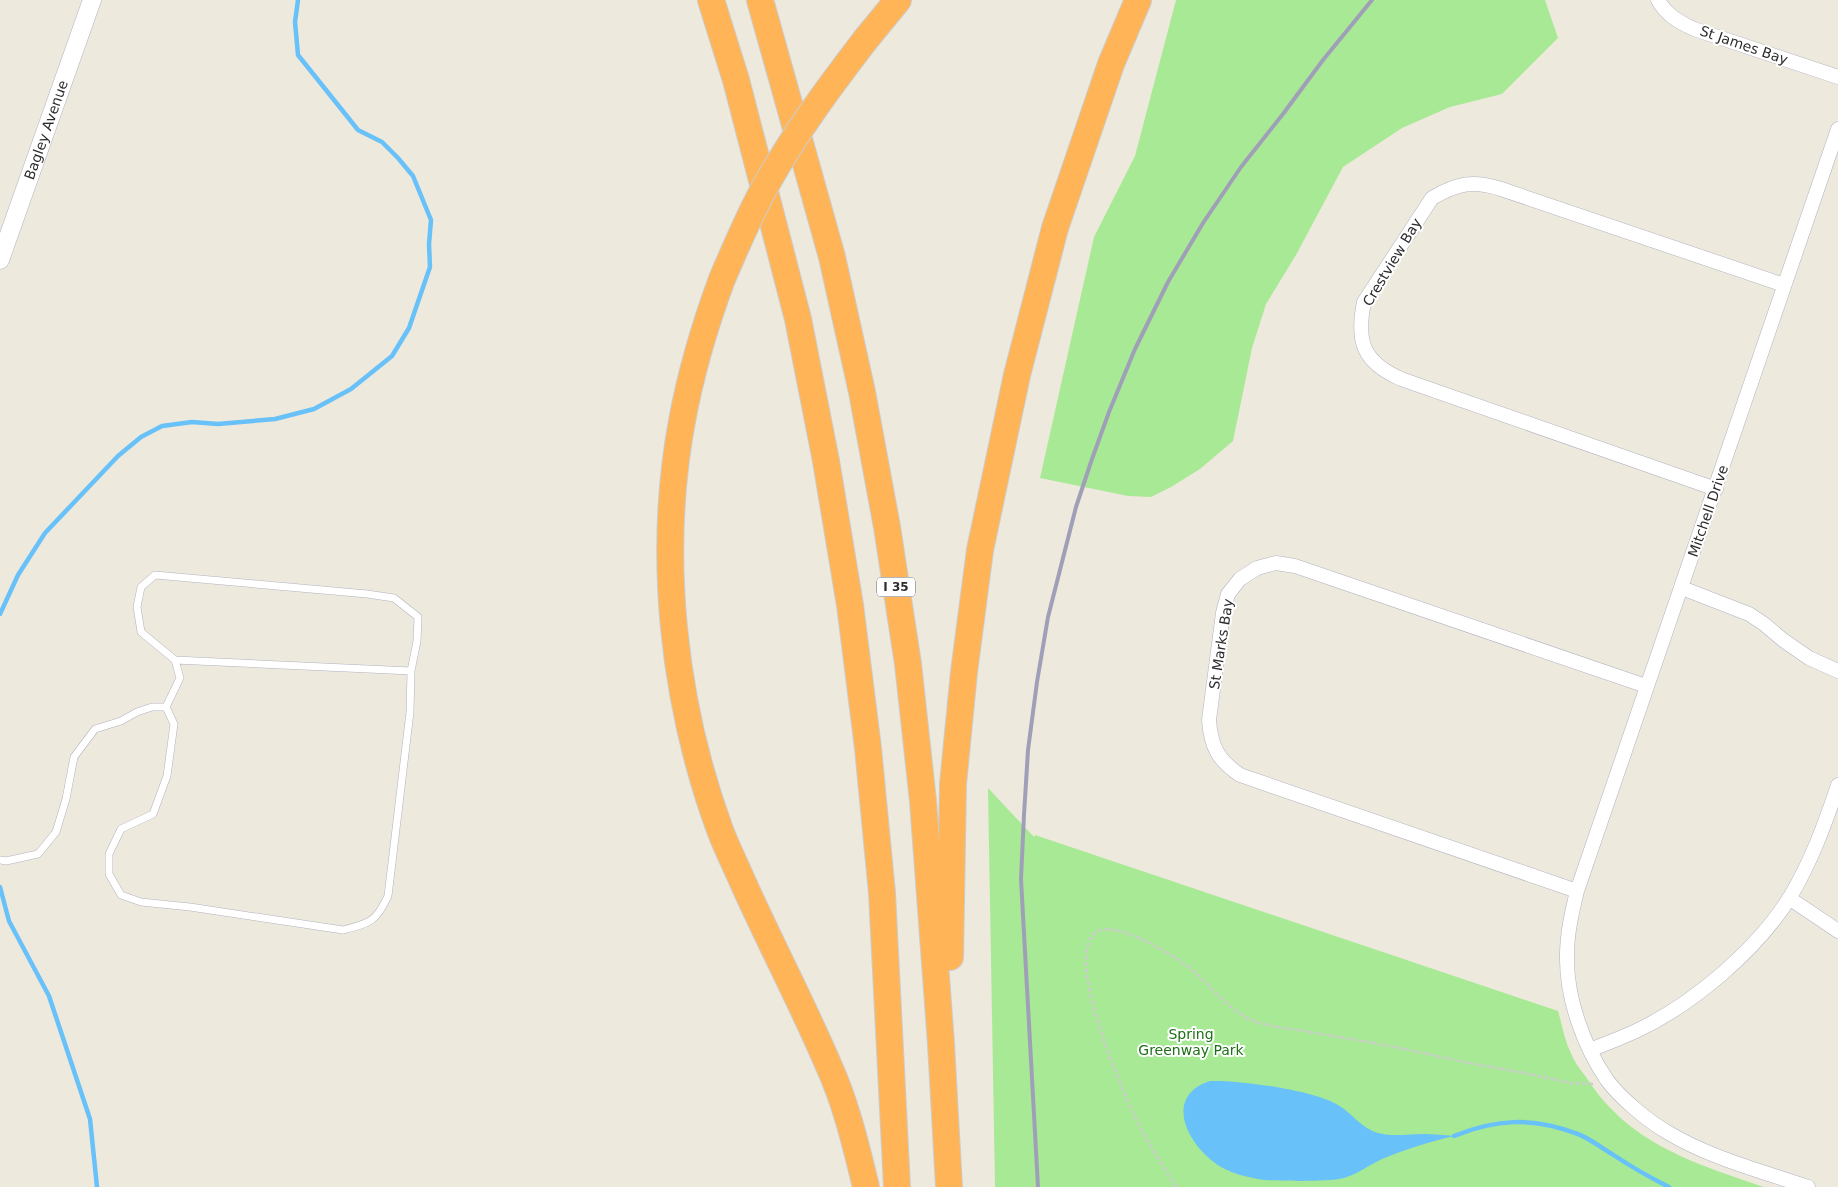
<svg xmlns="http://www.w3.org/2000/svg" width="1838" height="1187" font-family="'DejaVu Sans',sans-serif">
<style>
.green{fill:#a8e995}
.water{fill:#68c1f8}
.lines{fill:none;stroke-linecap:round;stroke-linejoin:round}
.stream{stroke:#68c1f8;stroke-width:4.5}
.service-casing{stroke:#b1b2c0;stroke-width:8}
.minor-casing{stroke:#b1b2c0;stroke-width:15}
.tertiary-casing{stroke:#b1b2c0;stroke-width:19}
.motorway-casing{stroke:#ccc;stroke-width:28}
.path{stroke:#ccc;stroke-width:2.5;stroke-dasharray:4 2.5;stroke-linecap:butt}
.service{stroke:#fff;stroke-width:7}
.minor{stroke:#fff;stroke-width:14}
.tertiary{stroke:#fff;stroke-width:18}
.motorway{stroke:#ffb457;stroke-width:26}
.rail{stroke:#9fa0b7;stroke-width:4}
.motorway-bridge-casing{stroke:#ccc;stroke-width:28;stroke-linecap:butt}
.motorway-bridge{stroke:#ffb457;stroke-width:26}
.labels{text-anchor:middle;stroke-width:4;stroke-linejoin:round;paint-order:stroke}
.shield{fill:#fff;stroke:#6b6b6b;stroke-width:1}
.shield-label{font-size:12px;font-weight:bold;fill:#2c2c2c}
.street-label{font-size:14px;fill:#2c2c2c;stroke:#fff}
.park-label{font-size:14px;fill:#1d7015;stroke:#fff}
</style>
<rect width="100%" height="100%" fill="#eee9dd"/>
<!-- green -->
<path class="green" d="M1176 0H1545L1558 38 1502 94 1450 107 1402 128 1343 167 1296 255 1266 304 1252 348 1233 441 1200 469 1171 487 1151 497 1128 496 1040 478 1094 237 1135 156Z
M988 788 1034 837 1035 835 1558 1011C1562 1024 1564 1038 1570 1051 1573 1060 1580 1069 1586 1077 1628 1143 1693 1163 1764 1187H995Z"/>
<!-- water -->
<path class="water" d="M1210 1081C1239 1080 1313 1090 1338 1105 1352 1113 1361 1128 1378 1133 1394 1137 1408 1134 1424 1134 1434 1134 1444 1135 1454 1136 1429 1142 1406 1149 1382 1159 1369 1165 1358 1174 1344 1178 1328 1182 1282 1181 1265 1180 1249 1178 1234 1174 1221 1167 1189 1148 1161 1097 1210 1081Z"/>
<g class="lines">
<!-- stream -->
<path class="stream" d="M0 614 18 575 45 533 118 456 141 437 162 426 192 422 218 424 275 419 314 409 351 389 392 356 409 328 430 267 429 244 431 220 413 176 398 158 382 142 358 130 298 55 295 22 298 0
M0 887 9 921 49 996 90 1119 97 1187
M1454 1136C1496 1119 1532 1117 1575 1133 1588 1137 1600 1147 1612 1154 1630 1166 1649 1177 1669 1187"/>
<!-- service casing -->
<g class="service-casing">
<path id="service" d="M155 575 367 594 394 598 418 617 417 641 411 671 410 712 388 896C376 922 370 923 343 930L190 907 141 902 121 895 109 874V854L121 829 153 814 167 776 174 724 166 707 180 678 175 660 141 632 137 607 141 587Z
M175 660 411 671
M0 860 6 861 38 854 56 832 66 799 74 757 95 729 121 721 137 712 152 707H166"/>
</g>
<!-- minor casing -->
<g class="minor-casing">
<path id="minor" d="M1658 0C1666 15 1679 22 1694 29L1838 77
M1716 489 1401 379C1363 362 1356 342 1364 302L1432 198C1458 183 1473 180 1501 189L1784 285
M1682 588 1749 614 1764 624 1783 640 1809 658 1838 671
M1577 891 1240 775C1218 760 1211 747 1209 720L1223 613 1228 594 1240 579 1257 568 1276 563 1295 566 1646 686
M1789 898 1838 931
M1590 1050C1605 1044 1621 1038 1636 1031 1692 1005 1757 950 1790 897 1811 862 1825 824 1838 785
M1808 1187C1761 1171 1710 1158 1667 1132 1648 1121 1620 1098 1607 1080 1583 1045 1566 997 1567 955 1567 933 1572 912 1577 891L1838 129"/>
</g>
<!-- tertiary casing -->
<g class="tertiary-casing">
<g id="tertiary">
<path id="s1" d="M0 260 92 0"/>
</g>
</g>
<!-- motorway casing -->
<g class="motorway-casing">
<path id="motorway" d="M711 0 736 80 798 319 826 461 850 605 868 748 882 893 897 1187
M760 0 832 257 862 392 887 527 908 664 923 801 941 1044 949 1187
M866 39 898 0
M722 279C705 325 691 372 682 421 657 555 673 702 720 830 726 846 734 862 741 878 769 941 801 1001 828 1064 846 1103 856 1146 866 1187
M950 957 953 784 964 672 980 550 1017 375 1055 228 1111 64 1138 0"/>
</g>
<!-- path -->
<path class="path" d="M1176 1187C1159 1160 1142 1133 1129 1104 1119 1081 1047 917 1115 930 1139 935 1176 956 1195 972 1214 990 1230 1012 1256 1022 1269 1026 1284 1028 1298 1030 1322 1034 1345 1038 1368 1042 1402 1048 1436 1056 1469 1063 1503 1069 1537 1075 1570 1083L1594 1084"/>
<!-- service -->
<use href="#service" class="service"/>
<!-- minor -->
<use href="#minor" class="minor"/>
<!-- tertiary -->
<use href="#tertiary" class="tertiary"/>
<!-- motorway -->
<use href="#motorway" class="motorway"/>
<!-- rail -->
<path class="rail" d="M1038 1187 1021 879 1024 815 1028 750 1037 682 1048 617 1076 507 1092 459 1109 412 1135 349 1168 282 1203 223 1241 167 1283 114 1323 60 1372 0"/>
<!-- motorway-bridge casing -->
<g class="motorway-bridge-casing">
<path id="motorway-bridge" d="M722 279C736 247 749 215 766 185 795 133 830 86 866 39"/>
</g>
<!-- motorway-bridge -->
<use href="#motorway-bridge" class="motorway-bridge"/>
</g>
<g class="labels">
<!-- shield labels -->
<rect class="shield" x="877" y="577.5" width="38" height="19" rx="4"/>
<g class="shield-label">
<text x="896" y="591">I 35</text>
</g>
<!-- street labels -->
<g class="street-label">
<text transform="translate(1744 45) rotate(19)" y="5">St James Bay</text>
<text dy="5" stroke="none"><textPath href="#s1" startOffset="138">Bagley Avenue</textPath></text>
<text transform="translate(1392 262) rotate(-59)" y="5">Crestview Bay</text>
<text transform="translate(1708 511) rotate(-71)" y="5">Mitchell Drive</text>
<text transform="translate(1221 644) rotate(-81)" y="5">St Marks Bay</text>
</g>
<!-- park labels -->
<g class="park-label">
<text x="1191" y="1039">Spring<tspan x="1191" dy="16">Greenway Park</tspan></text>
</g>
</g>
</svg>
